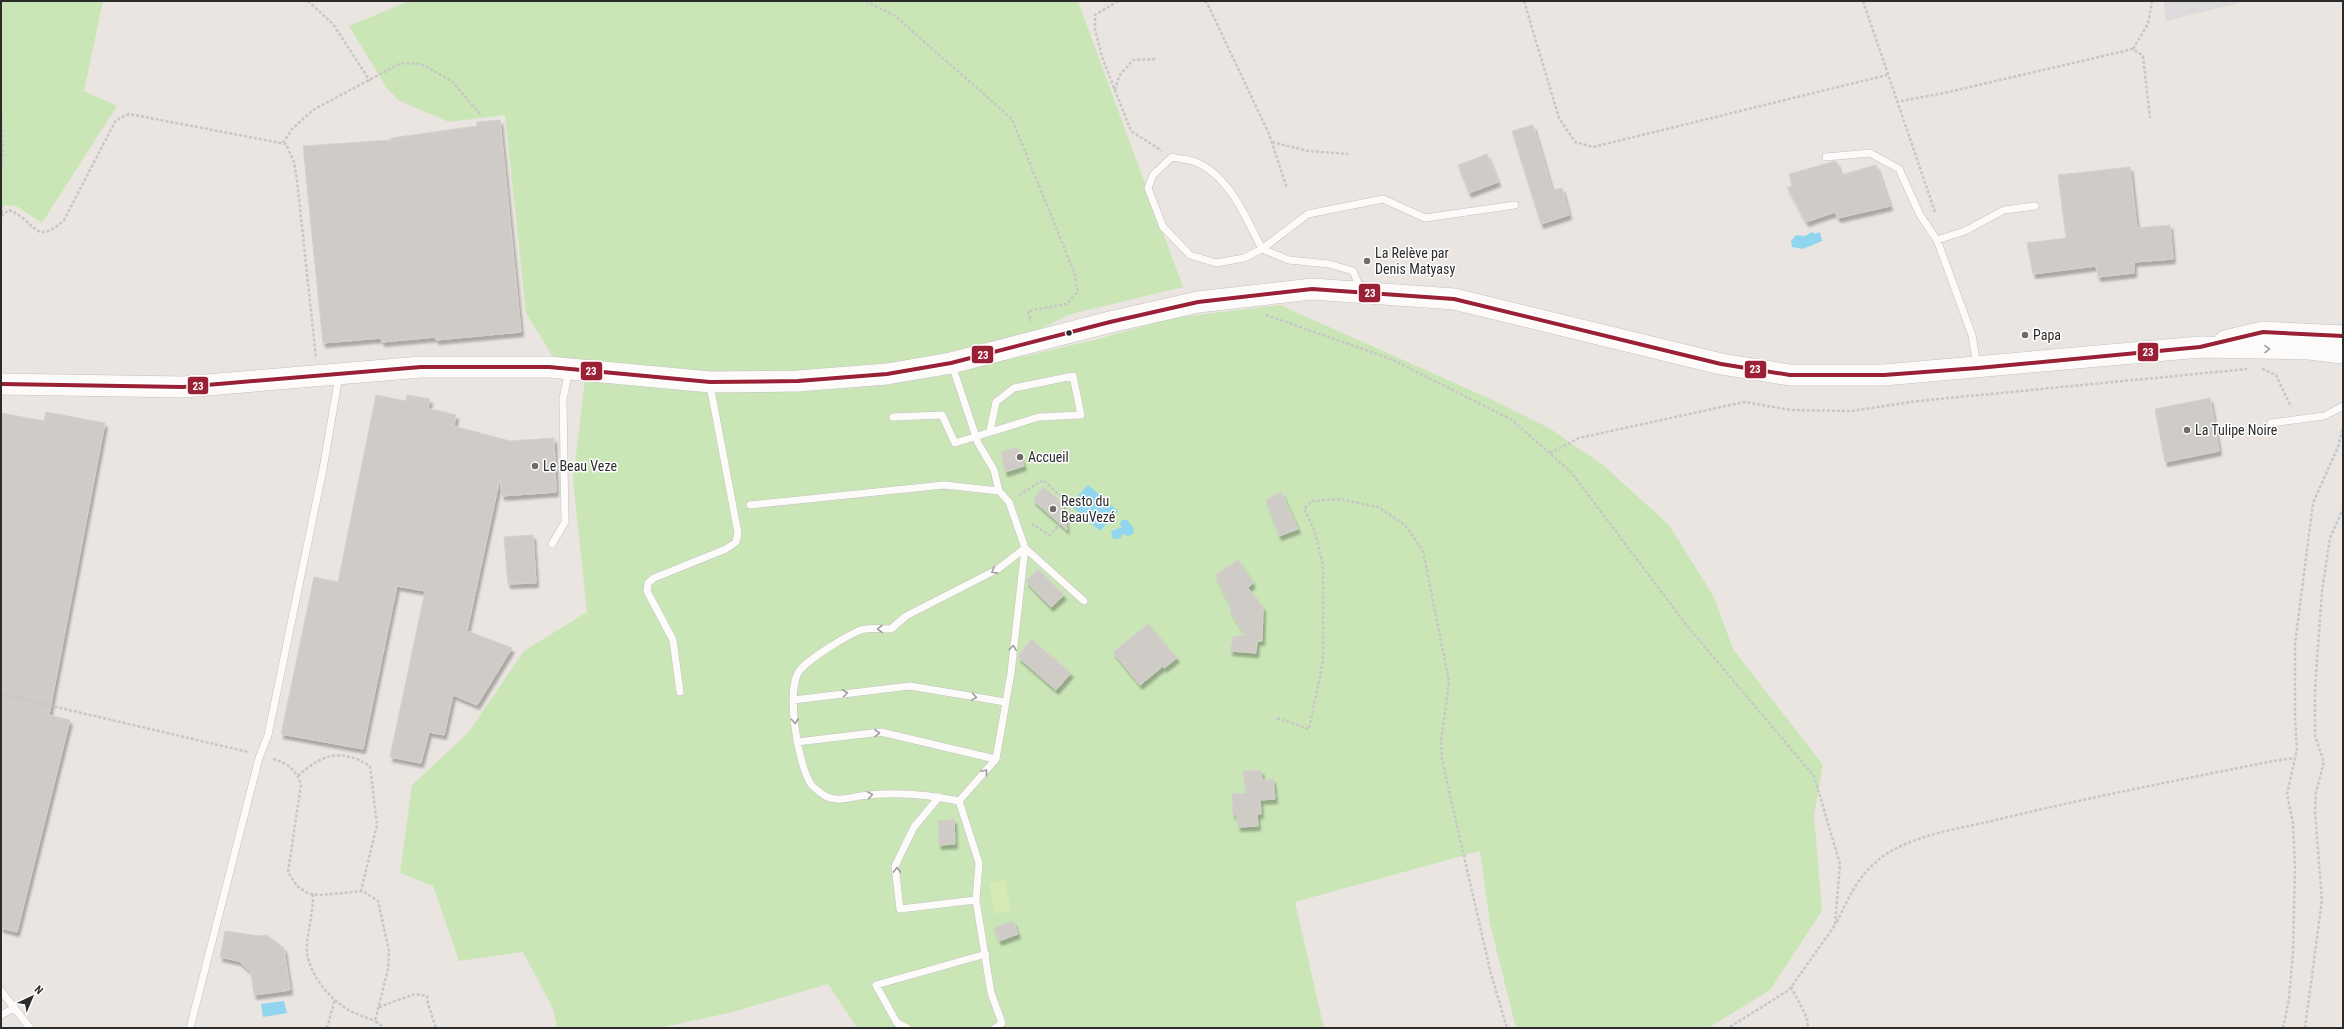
<svg xmlns="http://www.w3.org/2000/svg" width="2344" height="1029" font-family="'Roboto Condensed',sans-serif">
<style>
.industrial{fill:#dddadc}
.green{fill:#cae6b7}
.pitch{fill:#d6eab4}
.water{fill:#90d6ef}
.building{fill:#cfcbc7;stroke:#d5d1cc;filter:url(#shadow)}
.lines{fill:none;stroke-linecap:round;stroke-linejoin:round}
.lane-casing{stroke:#c3c1c2;stroke-width:8}
.secondary-casing{stroke:#c3c1c2;stroke-width:22}
.path{stroke:#c8c7c7;stroke-width:2.5;stroke-dasharray:3 2;stroke-linecap:butt}
.lane{stroke:#fcfbfa;stroke-width:7}
.secondary{stroke:#fcfbfa;stroke-width:21}
.bus-1-casing{stroke:#fff;stroke-width:7}
.bus-1{stroke:#992035;stroke-width:4}
.oneway{stroke:#9e9d9d}
.poi-dot{fill:#6e6c6a;stroke:#fff;stroke-width:1.5}
.bus-dot{fill:#2b2b2b;stroke:#fff;stroke-width:1.5}
.labels{text-anchor:middle;stroke-width:3;stroke-linejoin:round;paint-order:stroke}
.poi-label{font-size:14px;fill:#2b2b2b;stroke:#fff;text-anchor:start}
.line-badge{stroke:#fff;stroke-width:1.5}
.badge-label{font-size:11px;text-anchor:middle;font-weight:bold;fill:#fff}
</style>
<defs>
<filter id="shadow"><feDropShadow dx="2.5" dy="4.5" stdDeviation="1" flood-color="#0004"/></filter>
</defs>
<rect width="100%" height="100%" fill="#eae5e0"/>
<!-- industrial -->
<path class="industrial" d="M2164 1H2247L2166 21Z"/>
<!-- green -->
<path class="green" d="M1 1H103L84 91 117 106 42 223 16 206 5 205 1 210Z
M409 1H1078L1183 287 1071 314 1021 338 882 368 719 375 556 362 526 313 505 115 449 122 398 100 386 87 349 26Z
M1280 305 1495 401 1549 428 1603 465 1669 525 1714 597 1733 649 1823 765 1814 815 1822 911 1770 990 1708 1028H1516L1490 924 1480 851 1295 902 1324 1028H857L828 984 733 1012 659 1028H557L553 1009 523 952 459 961 433 886 400 873 412 785 468 733 524 651 587 612 573 480 585 379 803 390 1030 355 1102 338 1172 318Z"/>
<!-- pitch -->
<path class="pitch" d="M1005 880 1011 911 995 914 989 883Z"/>
<!-- water -->
<path class="water" d="M1812 232 1815 234 1820 232 1822 241 1803 249 1792 247 1791 241 1796 235 1805 236Z
M1088 485 1118 511 1100 531 1070 505Z
M1122 520H1127L1133 527 1134 533 1128 536 1122 534 1121 538 1113 539 1111 531 1122 527 1120 524Z
M284 1001 287 1013 263 1017 261 1004Z"/>
<!-- building -->
<path class="building" d="M500 120 521 332 436 340V337L382 342 381 338 323 343 303 146 391 140V138L477 126V122Z
M1533 125 1552 190 1562 188 1569 215 1541 224 1512 131Z
M1487 154 1498 182 1469 193 1458 165Z
M1836 161 1841 175 1876 165 1890 206 1838 218 1835 212 1806 222 1787 187 1792 186 1789 174Z
M2130 167 2137 228 2170 225 2173 259 2134 262V273L2098 277 2096 266 2033 274 2027 243 2066 238 2058 175Z
M376 395 406 401 407 395 430 399 428 408 456 415 454 426 510 441 554 438 556 492 502 496 500 478 467 631 512 648 477 705 453 695 444 735 429 732 421 763 390 757 425 591 397 586 363 749 281 734 314 577 338 582Z
M2210 398 2219 451 2165 462 2155 409Z
M46 412 105 423 49 715 70 720 17 932 1 928V413L44 421Z
M1017 447 1024 466 1005 472 1001 452Z
M1043 487 1062 502 1067 530 1033 500Z
M1281 492 1298 529 1279 536 1266 500Z
M533 535 536 583 508 584 504 537Z
M1238 560 1253 583 1248 588 1263 608 1262 641H1257L1256 653 1230 651 1233 637 1245 635 1229 608 1231 607 1215 575Z
M1038 569 1064 595 1051 607 1026 581Z
M1148 624 1177 658 1164 668 1163 666 1140 685 1113 652Z
M1031 639 1071 673 1056 690 1018 657Z
M1261 770 1262 780 1273 779 1275 799 1260 800 1261 814H1257L1258 826 1238 827 1237 814 1233 815 1232 794 1246 793 1243 771Z
M954 819 955 844 939 845 938 821Z
M1013 921 1018 934 999 941 994 928Z
M225 931 259 936 267 935 284 948 290 990 254 995 251 972 239 961 220 957Z"/>
<g class="lines">
<!-- lane casing -->
<g class="lane-casing">
<path id="lane" d="M1172 157C1179 159 1187 159 1193 161 1229 174 1246 218 1262 249L1244 258 1216 263 1190 255 1163 227 1148 188 1153 175Z
M1826 157 1870 153 1899 169 1920 215 1937 240 1972 335 1977 366
M1937 240 1965 231 2004 210 2035 206
M1361 290 1353 271 1329 264 1289 260 1262 249 1308 214 1383 199 1425 218 1515 205
M952 365 978 443 994 470 999 491
M893 417 942 415 955 443 1039 417 1081 415 1073 376 1014 388 996 402 990 431
M2271 423 2324 416 2343 406
M750 505 944 485 999 491 1009 502 1025 548 1084 601
M552 544 565 522 563 399 569 370
M680 692 673 640 647 591 648 583 654 578 726 549 736 542 738 533 710 385
M793 700 910 686 1005 702
M797 742 881 732 995 759
M939 797 914 827 895 866 900 909 976 900
M959 801C926 794 894 791 860 796 849 798 836 802 825 796 821 793 813 788 811 784 798 766 785 688 800 670 809 659 847 635 861 630 869 627 882 629 891 629L906 616 998 569 1025 548
M959 801 996 759 1011 673 1025 548
M959 801 979 863 976 900 991 993 1002 1023 995 1028
M1 991 30 1028
M1 1015 14 1008
M190 1028 259 758 268 735 323 469 339 376
M907 1028 897 1023 876 985 986 954"/>
</g>
<!-- secondary casing -->
<g class="secondary-casing">
<path id="secondary" d="M2225 341 2263 332 2343 336
M1 384 183 387 421 367H549L710 382 798 381 887 374 951 363 1110 322 1198 302 1312 289 1454 299 1721 364 1790 375H1884L2200 347 2309 349 2343 353"/>
</g>
<!-- path -->
<path class="path" d="M308 1 333 24 370 81
M866 1 895 16 1012 119 1074 272 1078 291 1067 304 1028 311 1031 322
M1118 1 1095 15V29L1102 57 1131 131 1162 151
M1205 1 1209 7 1269 134 1287 188
M1524 1 1559 118 1575 142 1593 147 1887 75
M1863 1 1935 212
M2133 49 2148 24 2152 1
M1115 90 1119 76 1133 60 1157 59
M1896 102 1944 93 2133 49 2143 56 2150 118
M1 114 3 152 1 170
M1272 142 1308 151 1348 154
M283 143 292 129 313 110 401 63 421 64 452 81 480 114
M1 205 2 214
M1 216 9 210C36 220 34 248 64 220L116 120 129 114 286 144 294 162 297 180 316 358
M1266 315 1391 359 1512 420 1571 472 1688 627 1814 776 1840 864 1835 925 1789 990 1728 1028
M2262 369 2276 375 2291 407
M1550 453 1579 438 1744 402 1791 410 1851 411 1918 401 2247 369
M1019 495 1043 480 1067 502 1069 514 1050 535 1030 523
M1 694 248 752
M1277 718 1309 729 1323 662V565L1314 529 1304 509 1312 501 1339 499 1378 507 1405 525 1423 551 1449 681 1441 742 1442 760 1491 974 1507 1028
M273 759C287 763 297 770 301 785L288 872 297 886 309 894 321 895 363 891 378 901 389 951 388 969 375 1021 385 1028
M298 776C322 754 341 748 370 766L377 825 361 891
M313 894C313 912 309 926 307 943 304 968 327 997 347 1009 355 1014 366 1017 375 1021
M1837 922C1847 901 1857 878 1876 862 1903 837 1956 829 1992 821 2085 798 2179 780 2273 761L2295 758
M1791 987 1807 1018 1808 1028
M379 1007 415 994 427 996 428 1004 436 1028
M327 1028 335 999
M2283 1028 2289 999 2293 952 2295 868 2293 823 2287 794 2297 749 2295 718V644L2313 503 2338 447 2343 427
M2305 1028 2322 900 2315 812 2316 792 2324 762 2315 736V689L2322 591 2330 538 2343 509"/>
<!-- lane -->
<use href="#lane" class="lane"/>
<!-- secondary -->
<use href="#secondary" class="secondary"/>
<!-- bus-1 casing -->
<g class="bus-1-casing">
<path id="bus-1" d="M1 384 183 387 421 367H549L710 382 798 381 887 374 951 363 1110 322 1198 302 1312 289 1454 299 1721 364 1790 375H1884L1978 368 2200 347 2263 332 2343 336"/>
</g>
<!-- bus-1 -->
<use href="#bus-1" class="bus-1"/>
</g>
<!-- one-way arrows -->
<defs><path id="oneway-chevron" d="M-2-3.5L2.5 0L-2 3.5" fill="none" stroke-width="1.6" stroke-linecap="round" stroke-linejoin="round"/></defs>
<g class="oneway">
<use href="#oneway-chevron" transform="translate(2267 349) rotate(-1)"/>
<use href="#oneway-chevron" transform="translate(994 571) rotate(151)"/>
<use href="#oneway-chevron" transform="translate(880 629) rotate(179)"/>
<use href="#oneway-chevron" transform="translate(1013 648) rotate(-83)"/>
<use href="#oneway-chevron" transform="translate(845 693) rotate(-7)"/>
<use href="#oneway-chevron" transform="translate(974 697) rotate(10)"/>
<use href="#oneway-chevron" transform="translate(795 721) rotate(85)"/>
<use href="#oneway-chevron" transform="translate(877 733) rotate(-2)"/>
<use href="#oneway-chevron" transform="translate(985 772) rotate(-50)"/>
<use href="#oneway-chevron" transform="translate(870 795) rotate(-10)"/>
<use href="#oneway-chevron" transform="translate(897 870) rotate(-91)"/>
</g>
<!-- markers -->
<g class="poi-dot">
<circle cx="1367" cy="261" r="4"/>
<circle cx="2025" cy="335" r="4"/>
<circle cx="2187" cy="430" r="4"/>
<circle cx="1020" cy="457" r="4"/>
<circle cx="535" cy="466" r="4"/>
<circle cx="1053" cy="509" r="4"/>
</g>
<circle class="bus-dot" cx="1069" cy="333" r="3.5"/>
<g class="labels">
<!-- poi labels -->
<g class="poi-label">
<text x="1375" y="258">La Relève par<tspan x="1375" dy="16">Denis Matyasy</tspan></text>
<text x="2033" y="340">Papa</text>
<text x="2195" y="435">La Tulipe Noire</text>
<text x="1028" y="462">Accueil</text>
<text x="543" y="471">Le Beau Veze</text>
<text x="1061" y="506">Resto du<tspan x="1061" dy="16">BeauVezé</tspan></text>
</g>
</g>
<g class="line-badge">
<rect x="1358" y="283" width="23" height="20" rx="4" fill="#992035"/>
<rect x="2137" y="342" width="22" height="20" rx="4" fill="#992035"/>
<rect x="971" y="345" width="23" height="19" rx="4" fill="#992035"/>
<rect x="1744" y="360" width="23" height="19" rx="4" fill="#992035"/>
<rect x="580" y="361" width="23" height="20" rx="4" fill="#992035"/>
<rect x="187" y="376" width="22" height="19" rx="4" fill="#992035"/>
</g>
<g class="badge-label">
<text x="1370" y="297">23</text>
<text x="2148" y="356">23</text>
<text x="983" y="359">23</text>
<text x="1755" y="373">23</text>
<text x="591" y="375">23</text>
<text x="198" y="390">23</text>
</g>
<!-- border -->
<rect width="2344" height="1029" fill="none" stroke="#2b2b2b" stroke-width="4"/>
<!-- north arrow -->
<g transform="translate(32 997) rotate(44)" stroke="#ffffff" stroke-width="3" paint-order="stroke">
<path d="M0-3L7 15L0 10L-7 15Z" fill="#2b2b2b"/>
<text y="-6" font-size="11" font-weight="bold" text-anchor="middle" fill="#2b2b2b">N</text>
</g>
</svg>
